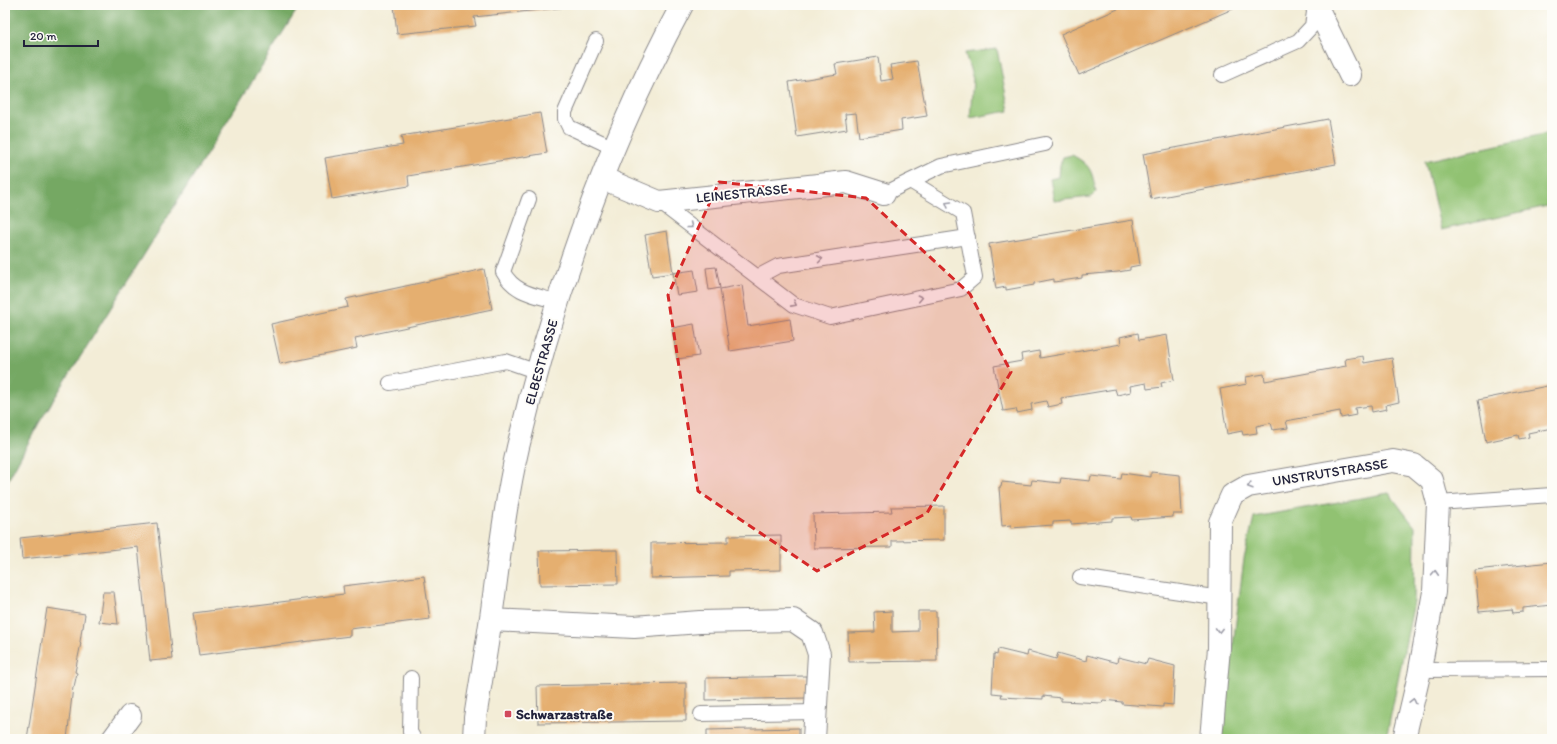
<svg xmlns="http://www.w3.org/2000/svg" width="1557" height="744" font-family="Itim,sans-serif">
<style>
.green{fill:#91c272;stroke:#5a7256}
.forest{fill:#74a864;stroke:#4b6550}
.building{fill:#e5af6f}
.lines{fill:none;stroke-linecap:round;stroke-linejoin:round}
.service-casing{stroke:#8a8889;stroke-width:16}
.minor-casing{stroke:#8a8889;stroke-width:24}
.service{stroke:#fff;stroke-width:14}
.minor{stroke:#fff;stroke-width:22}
.oneway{stroke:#9c9ca7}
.marked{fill:#d62828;fill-opacity:0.2;stroke:#d62828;stroke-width:3;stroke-dasharray:8 5;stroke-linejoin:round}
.poi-dot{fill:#d1495b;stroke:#fdfcf7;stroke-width:1.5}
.labels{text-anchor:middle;stroke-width:4;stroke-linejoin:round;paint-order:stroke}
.street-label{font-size:14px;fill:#22223b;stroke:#fdfcf7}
.poi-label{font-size:14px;font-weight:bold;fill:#22223b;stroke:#fdfcf7;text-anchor:start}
</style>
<rect width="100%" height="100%" fill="#fdfcf7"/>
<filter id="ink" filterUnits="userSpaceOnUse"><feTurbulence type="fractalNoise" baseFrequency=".025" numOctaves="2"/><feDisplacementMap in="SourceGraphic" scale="8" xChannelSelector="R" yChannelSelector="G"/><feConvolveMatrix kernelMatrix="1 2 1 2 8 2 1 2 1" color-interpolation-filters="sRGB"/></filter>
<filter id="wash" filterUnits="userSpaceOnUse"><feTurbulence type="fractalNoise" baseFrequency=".012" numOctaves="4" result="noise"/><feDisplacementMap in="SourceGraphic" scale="16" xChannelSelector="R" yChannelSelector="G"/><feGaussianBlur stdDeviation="0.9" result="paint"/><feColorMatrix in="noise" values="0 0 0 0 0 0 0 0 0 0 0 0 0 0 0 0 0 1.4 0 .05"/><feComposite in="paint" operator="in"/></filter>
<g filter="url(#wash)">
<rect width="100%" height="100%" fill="#f3edd7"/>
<!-- green -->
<path class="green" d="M997 49 1009 111 970 118 973 79 965 53Z
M1552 133V205L1441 230 1425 161Z
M1072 155C1091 165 1092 171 1096 192L1091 197 1054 201 1050 179 1059 177 1060 165 1063 157Z
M1389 493 1415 527 1414 602 1386 739H1221L1244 559 1254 517Z"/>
<!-- forest -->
<path class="forest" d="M5 5H300L39 423 5 486Z"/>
<g id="blocks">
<!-- building -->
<path class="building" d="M394 5H577V6L474 17 476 26 397 34Z
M1127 5H1242L1079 75 1061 34Z
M878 57 881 81 893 79 890 65 917 61 927 116 901 120 902 130 859 137 856 113 845 114 847 129 797 137 789 82 837 74 835 64Z
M540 113 547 153 408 176 409 186 332 199 325 158 403 145 401 136Z
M1328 119 1336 164 1151 199 1143 154Z
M1133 220 1140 265 1130 267V270L1118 272 1082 275V278L1054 282V279L1034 283V285L1006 290V287L996 289 989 244Z
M667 231 673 273 652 276 645 235Z
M716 267 720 288 709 290 706 268Z
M484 269 492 309 355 338 357 348 280 364 271 324 348 307 346 299Z
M694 270 698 292 677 295 673 273Z
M742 285 748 326 790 319 793 341 730 351 720 289Z
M694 324 699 356 677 359 672 328Z
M1138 333 1139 340 1167 335 1174 380 1161 383 1162 387 1147 389 1146 383 1130 386 1131 392 1117 395 1115 389 1061 398 1062 404 1048 407 1046 401 1031 404 1032 410 1017 413 1016 409 1003 411 994 366 1022 361 1021 354 1039 351 1040 358 1121 344 1120 337Z
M1363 356 1364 363 1392 358 1399 402 1386 405 1387 409 1372 412 1371 406 1355 408 1356 415 1341 418 1340 411 1286 421 1288 428 1273 430 1271 423 1256 426 1257 433 1243 435 1242 431 1227 434 1220 389 1247 384 1246 377 1264 374 1265 381 1346 366 1345 359Z
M1552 385V428L1528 433 1529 437 1519 439 1518 435 1486 442 1478 400Z
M1151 472 1180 475 1182 514H1173V517L1132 520 1131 517 1112 518V521L1071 524V521L1053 522V525L1011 528V525L1002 526 999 487H1001L1002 482 1031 485 1032 480 1060 483 1061 478 1090 481 1091 476 1121 479 1122 473 1151 477Z
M944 506V540L892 541V547L814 548 813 514 892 512 891 507Z
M157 523 172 659 150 661 138 547 22 559 20 538Z
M781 535V570L729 571V576L651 578V543L728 542V536Z
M617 550 618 584 540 585 539 551Z
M1552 562V605L1523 608V612L1513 613 1512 609 1479 612 1475 570Z
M424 576 430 619 350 629V636L199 655 193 613 344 594 343 586Z
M103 592H114L118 624 99 622Z
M47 608 85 614 83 628H82L80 642 81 643 75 672 77 673 74 687H73L67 739H27Z
M892 611V632L918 631V611H936L937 661 849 662 848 633 875 632 874 612Z
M998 649 1027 656 1028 651 1056 659 1058 653 1086 661 1087 655 1117 663 1118 657 1146 664 1148 659 1175 666 1173 705 1163 704V707L1122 704V702L1103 700 1102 703 1061 701V698L1043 696V699L1001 697 1002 694 992 693 994 654 997 655Z
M806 676 807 698 706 700V678Z
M686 683V721L538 723 537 686Z
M799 728V739H707V730Z
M1552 737V739H1506V738Z"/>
</g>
</g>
<g filter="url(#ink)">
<use href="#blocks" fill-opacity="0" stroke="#8a8889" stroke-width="1"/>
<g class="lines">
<!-- service casing -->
<g class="service-casing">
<path id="service" d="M596 41 565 112V119L569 127 614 148
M1222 75 1298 41 1312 26 1315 5
M910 181 941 166 1045 144
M529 199 503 272C515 294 536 295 558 302
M659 202 794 305 830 317 961 289 975 277 963 213 910 181 884 194
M757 277 778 266 968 237
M390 383 506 361 538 372
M1438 503 1552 495
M1080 577 1220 598
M1420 670 1552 669
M411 678 410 732 414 739
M701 714 816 712"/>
</g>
<!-- minor casing -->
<g class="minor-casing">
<path id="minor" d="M1316 5 1350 75
M602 178 659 202 846 182 884 194
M491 620 634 627 700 622 793 620 812 633 819 654 814 739
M113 739 130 716
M474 739 475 718C481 680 488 641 493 603 500 551 506 499 518 447 554 294 607 144 682 5
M1211 739 1219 648 1220 522 1232 495 1248 486 1393 461 1414 465 1432 480 1438 503 1434 592 1419 675 1404 739"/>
</g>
<!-- service -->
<use href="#service" class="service"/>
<!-- minor -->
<use href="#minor" class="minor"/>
</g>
<!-- one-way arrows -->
<defs><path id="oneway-chevron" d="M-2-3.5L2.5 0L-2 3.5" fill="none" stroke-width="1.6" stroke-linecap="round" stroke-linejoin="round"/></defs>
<g class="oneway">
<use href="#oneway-chevron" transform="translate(948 204) rotate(-149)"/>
<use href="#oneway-chevron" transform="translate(690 226) rotate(38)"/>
<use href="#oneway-chevron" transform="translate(820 259) rotate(-8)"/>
<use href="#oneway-chevron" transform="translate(920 298) rotate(-12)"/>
<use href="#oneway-chevron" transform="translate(794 304) rotate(28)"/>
<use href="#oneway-chevron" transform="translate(1250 486) rotate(163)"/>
<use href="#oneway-chevron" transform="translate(1435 573) rotate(-87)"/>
<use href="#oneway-chevron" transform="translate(1219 630) rotate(91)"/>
<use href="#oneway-chevron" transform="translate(1413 701) rotate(-77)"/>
</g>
</g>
<!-- marked area -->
<path class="marked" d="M719 182 866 198 970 294 1011 372 927 513 817 571 698 491 668 295Z"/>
<!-- markers -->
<rect class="poi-dot" x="504" y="710" width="8" height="8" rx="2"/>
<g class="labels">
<!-- street labels -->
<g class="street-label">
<text transform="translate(742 193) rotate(-6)" y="5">LEINESTRASSE</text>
<text transform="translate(541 362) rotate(-74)" y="5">ELBESTRASSE</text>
<text transform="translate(1330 472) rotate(-9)" y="5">UNSTRUTSTRASSE</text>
</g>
<!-- poi labels -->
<g class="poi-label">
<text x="516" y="719">Schwarzastraße</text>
</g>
</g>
<!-- margin -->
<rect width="1557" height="744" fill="none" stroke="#fdfcf7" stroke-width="20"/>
<!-- scale -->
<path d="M24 40v6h74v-6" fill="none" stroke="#22223b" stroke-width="2"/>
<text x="30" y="40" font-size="12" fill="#22223b" stroke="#fdfcf7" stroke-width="3" paint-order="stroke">20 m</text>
</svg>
